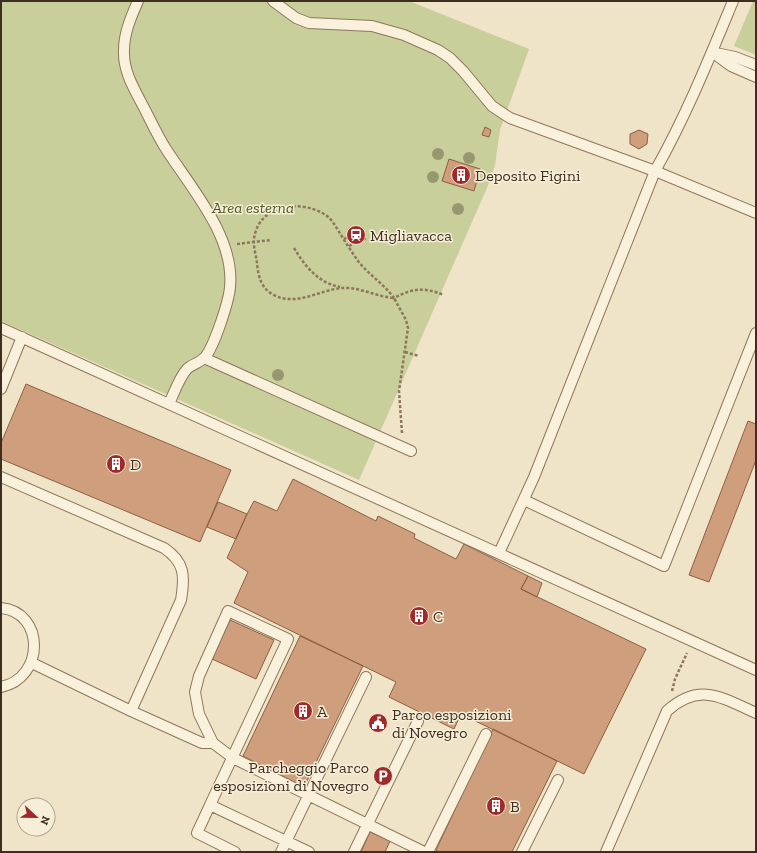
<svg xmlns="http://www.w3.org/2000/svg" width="757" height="853" font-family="'Zilla Slab',serif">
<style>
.green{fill:#c9cf9b}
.building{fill:#cf9f7d;stroke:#8d5f41}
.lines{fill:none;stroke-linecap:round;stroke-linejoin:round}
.lane-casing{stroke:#8d765c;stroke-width:12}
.path{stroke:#8d765c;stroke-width:2.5;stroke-dasharray:3 2;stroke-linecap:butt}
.lane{stroke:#faf1dc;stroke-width:10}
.tree{fill:#96986f}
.labels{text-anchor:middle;stroke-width:3;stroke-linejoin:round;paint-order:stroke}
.poi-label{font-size:16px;fill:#3d2e20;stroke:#f7eed8;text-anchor:start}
.park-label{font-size:16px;font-style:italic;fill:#4d5a26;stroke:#f7eed8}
</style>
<rect width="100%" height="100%" fill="#f0e4c8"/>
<!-- green -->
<path class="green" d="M1 1H409L529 49 500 130 495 165 490 181 359 480 1 321Z
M753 1H756V55L734 46Z"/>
<!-- building -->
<path class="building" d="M485 127 491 130 489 137 482 135Z
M639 130 648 134 647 144 639 149 630 144V134Z
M449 159 480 169 474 191 442 181Z
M357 226 366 239 359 243 351 230Z
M26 384 231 470 200 542 1 459V443Z
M748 421 756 424V460L709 582 689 575Z
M293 479 376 521 378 516 415 534 414 538 456 559 464 544 528 576 521 589 646 649 584 774 461 714 454 729 389 697 396 682 234 603 248 572 227 558 247 514 254 501 277 511Z
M218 502 247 514 236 539 207 527Z
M528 576 542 583 537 597 521 589Z
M230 620 274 640 256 679 212 659Z
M300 636 363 666 304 787 243 756Z
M493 729 557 761 512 852H439L436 850Z
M370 832 390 841 385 852H361Z"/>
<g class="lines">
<!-- lane casing -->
<g class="lane-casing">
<path id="lane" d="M138 1C131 17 124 33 124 50 123 70 133 87 142 104 150 119 157 135 166 149 191 188 235 237 230 287 229 301 214 347 205 357 200 363 192 364 187 369 179 378 174 393 169 404
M273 1 296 18 309 23 372 26 404 35 438 50 450 58 463 71 492 106 510 118 655 171 756 213
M712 52 731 66 756 77
M716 53 735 57 756 65
M1 328 756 670
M204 358 411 451
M1 389 22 337
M1 477 164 548C185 562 185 576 181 600L131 711
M524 500 664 566 756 333
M499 553 534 477 655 171C686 116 709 59 733 1
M1 608C45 612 45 678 1 687
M32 663 131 711 202 743H213
M210 805 197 833 235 852
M281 852 366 677
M309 852 210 805 288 639 228 611 199 676 195 692 199 714 213 743 233 758 424 852
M354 852 418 721
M428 852 486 734
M522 852 558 780
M606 852 667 711C699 682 721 697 756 713"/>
</g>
<!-- path -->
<path class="path" d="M344 239 348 237
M237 244 271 240
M349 246 353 244
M294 248C305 266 318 283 340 287
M405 352 419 356
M402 433 399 391 408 328 406 320 394 298C377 297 360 287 343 288 320 289 296 308 272 294 261 288 258 275 257 263 256 255 253 246 254 239 258 205 299 199 324 214 331 218 334 224 338 230 344 240 351 251 358 261 368 274 383 283 394 298 414 288 423 287 444 295
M672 691 675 679 687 653"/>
<!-- lane -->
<use href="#lane" class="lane"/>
</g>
<!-- trees -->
<g class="tree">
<circle cx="438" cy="154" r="6"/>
<circle cx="469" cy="158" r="6"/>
<circle cx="433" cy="177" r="6"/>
<circle cx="458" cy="209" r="6"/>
<circle cx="278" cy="375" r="6"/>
</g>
<!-- icons -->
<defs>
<g id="building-disc" transform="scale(1)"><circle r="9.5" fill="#9e2a2b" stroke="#f7eed8"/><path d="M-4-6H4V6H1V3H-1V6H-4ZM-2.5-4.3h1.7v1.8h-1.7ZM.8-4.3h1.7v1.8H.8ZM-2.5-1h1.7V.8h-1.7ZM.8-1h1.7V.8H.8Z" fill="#fff"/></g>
<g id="station-disc" transform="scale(1)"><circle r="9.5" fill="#9e2a2b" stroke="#f7eed8"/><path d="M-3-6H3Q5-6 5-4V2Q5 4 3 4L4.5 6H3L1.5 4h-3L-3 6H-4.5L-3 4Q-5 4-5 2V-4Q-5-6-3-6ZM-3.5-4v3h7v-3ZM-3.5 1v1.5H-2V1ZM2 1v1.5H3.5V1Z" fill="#fff"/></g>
<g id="civic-disc" transform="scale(1)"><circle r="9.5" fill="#9e2a2b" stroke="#f7eed8"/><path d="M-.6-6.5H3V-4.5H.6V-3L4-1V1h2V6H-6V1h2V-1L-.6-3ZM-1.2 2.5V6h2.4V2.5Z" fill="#fff"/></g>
<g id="parking-disc" transform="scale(1)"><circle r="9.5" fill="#9e2a2b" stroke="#f7eed8"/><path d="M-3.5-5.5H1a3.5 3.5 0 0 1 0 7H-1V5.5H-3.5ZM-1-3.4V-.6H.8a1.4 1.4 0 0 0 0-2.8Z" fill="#fff"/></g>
</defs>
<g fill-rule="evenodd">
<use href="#building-disc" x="461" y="175"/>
<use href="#station-disc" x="356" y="235"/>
<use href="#building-disc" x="116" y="464"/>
<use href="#building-disc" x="419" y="616"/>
<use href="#building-disc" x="303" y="711"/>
<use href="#civic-disc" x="378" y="723"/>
<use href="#parking-disc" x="383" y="776"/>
<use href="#building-disc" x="496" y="806"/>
</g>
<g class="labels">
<!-- poi labels -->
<g class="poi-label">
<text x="475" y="181">Deposito Figini</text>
<text x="370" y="241">Migliavacca</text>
<text x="130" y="470">D</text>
<text x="433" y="622">C</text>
<text x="317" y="717">A</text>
<text x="392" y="720">Parco esposizioni<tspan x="392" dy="18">di Novegro</tspan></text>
<text x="369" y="773" text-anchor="end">Parcheggio Parco<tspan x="369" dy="18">esposizioni di Novegro</tspan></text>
<text x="510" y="812">B</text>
</g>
<!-- park labels -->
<g class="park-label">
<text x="253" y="213">Area esterna</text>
</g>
</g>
<!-- border -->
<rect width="757" height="853" fill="none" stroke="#3d2e20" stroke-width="4"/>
<!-- north arrow -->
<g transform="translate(36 817) rotate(112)"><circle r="19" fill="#f7eed8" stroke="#ada18e"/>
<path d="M0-3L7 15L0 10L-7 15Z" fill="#9e2a2b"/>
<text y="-6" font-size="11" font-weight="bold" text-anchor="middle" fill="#3d2e20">N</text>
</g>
</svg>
